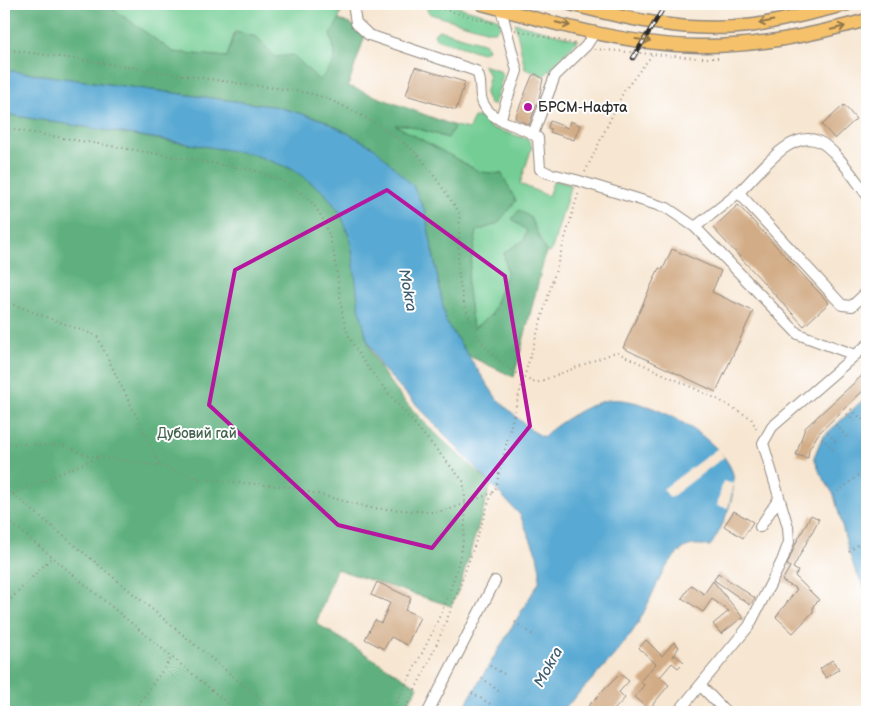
<svg xmlns="http://www.w3.org/2000/svg" width="871" height="716" font-family="'Balsamiq Sans',sans-serif">
<style>
.green{fill:#73cd94;stroke:#4f7c60}
.forest{fill:#5eb07e;stroke:#446e54}
.water{fill:#58a9d3;stroke:#426a7f}
.pier{fill:#f7e6d1}
.building{fill:#d2ac86}
.lines{fill:none;stroke-linecap:round;stroke-linejoin:round}
.minor-casing{stroke:#91887e;stroke-width:12}
.major-casing{stroke:#91887e;stroke-width:15}
.path{stroke:#91887e;stroke-width:2;stroke-dasharray:1 4;stroke-linecap:butt}
.minor{stroke:#fff;stroke-width:10}
.major{stroke:#f5c16b;stroke-width:12}
.rail-casing{stroke:#2b2b2b;stroke-width:4.5}
.rail{stroke:#fff;stroke-width:2.5;stroke-dasharray:8;stroke-linecap:butt}
.oneway{stroke:#90764b}
.marked{fill:none;stroke:#b5179e;stroke-width:4;stroke-linejoin:round}
.poi-dot{fill:#b5179e;stroke:#fff;stroke-width:2}
.labels{text-anchor:middle;stroke-width:4;stroke-linejoin:round;paint-order:stroke}
.poi-label{font-size:14px;fill:#2b2b2b;stroke:#fff;text-anchor:start}
.park-label{font-size:14px;fill:#446450;stroke:#fff}
.water-label{font-size:15px;font-style:italic;fill:#3d5d6e;stroke:#fff}
</style>
<rect width="100%" height="100%" fill="#fff"/>
<filter id="ink" filterUnits="userSpaceOnUse"><feTurbulence type="fractalNoise" baseFrequency=".02" numOctaves="2"/><feDisplacementMap in="SourceGraphic" scale="10" xChannelSelector="R" yChannelSelector="G"/><feConvolveMatrix kernelMatrix="1 2 1 2 8 2 1 2 1" color-interpolation-filters="sRGB"/></filter>
<filter id="wash" filterUnits="userSpaceOnUse"><feTurbulence type="fractalNoise" baseFrequency=".0096" numOctaves="4" result="noise"/><feDisplacementMap in="SourceGraphic" scale="20" xChannelSelector="R" yChannelSelector="G"/><feGaussianBlur stdDeviation="1.12" result="paint"/><feColorMatrix in="noise" values="0 0 0 0 0 0 0 0 0 0 0 0 0 0 0 0 0 1.4 0 .05"/><feComposite in="paint" operator="in"/></filter>
<g filter="url(#wash)">
<rect width="100%" height="100%" fill="#f7e6d1"/>
<!-- green -->
<path class="green" d="M106 4H342L339 20 330 35C339 59 336 64 319 81L293 55 275 58 257 37 235 32 227 57 173 52Z
M428 4H447L494 17 499 20 501 26 496 31H489L430 14 427 10Z
M515 23 578 40 544 76 525 69Z
M439 30 486 44 488 50 482 53 436 39 434 34Z
M482 65 499 70 503 76 494 105 490 104 485 94C488 82 492 74 482 65Z
M474 117H482L489 121 488 127 528 139 532 147 520 184 548 196 554 180 571 185 551 252H546L539 243 530 217 512 218 527 231 524 240 504 253 507 272 492 314 473 329 467 283 477 230 497 224 502 174 480 172 393 124 407 125 447 138 455 126 469 129Z"/>
<!-- forest -->
<path class="forest" d="M4 4H106L173 52 227 57 235 32 257 37 275 57 293 55 319 80C336 64 339 58 330 35L339 20 351 24 365 36 348 86 455 126 448 138 407 125H395L480 172 502 174 516 201 497 224 477 231 467 283 473 329 492 314 507 272 504 253 524 240 527 231 512 219 519 210 530 217 546 252 514 377 469 356 446 322 425 211 413 186 375 148 323 120 278 107 4 70Z
M4 114C61 123 118 132 175 142 200 146 229 147 253 154 285 164 326 183 341 215 360 251 356 297 366 336 381 391 450 446 491 484L459 589 451 606 336 569 316 623 418 687 402 712H4Z"/>
<!-- water -->
<path class="water" d="M4 70 278 107 323 120 375 148 413 186 425 211 446 322 497 399 531 430 543 437C556 424 591 402 609 400 645 395 720 437 732 471 739 490 722 531 710 546 701 545 691 543 683 549 658 567 651 606 633 631 612 661 586 685 561 712H461L539 582 540 571 537 555 520 515 381 367 367 339 359 307 351 242 341 214 324 192 292 169 252 154 4 114Z
M867 396V593L855 570 849 552 834 495 820 473 814 457 822 438Z"/>
<!-- pier -->
<path class="pier" d="M718 448 724 457 670 498 663 489Z
M723 481 734 484 728 508 717 506Z"/>
<g id="blocks">
<!-- building -->
<path class="building" d="M415 67 465 82 456 110 406 95Z
M536 74 543 79 539 98 529 125 515 118 532 76Z
M844 105 856 119 835 139 822 125Z
M550 121 568 128 570 121 580 125 574 140 550 132 551 129 548 128Z
M738 205 829 303 804 326 713 228Z
M672 249 721 271 712 292 753 311 716 392 623 348 659 268 663 269Z
M867 371V387L819 433 809 449 808 458 796 455 805 428Z
M734 511 753 522 743 538 724 526Z
M811 515 819 519 793 568 798 571 795 576 819 600 813 606V612L793 633 776 617 797 589 782 581 790 567 787 565 796 543Z
M718 573 755 598 750 605 714 580Z
M713 581 744 619H740L721 634 713 624 729 611 712 599 703 612 682 598 691 585 704 594Z
M377 582 411 598 405 610 420 617 407 645 391 637 384 649 365 639 375 620 381 623 390 603 371 595Z
M646 640 662 656 674 642 679 647 673 657 675 655 684 662 678 668 672 663 660 677 669 685 649 709 635 697 644 685 640 681 656 664 639 648Z
M832 660 839 669 826 678 820 669Z
M620 674 629 681 619 692 625 698 612 712H595L588 706Z"/>
</g>
</g>
<g filter="url(#ink)">
<use href="#blocks" fill-opacity="0" stroke="#91887e" stroke-width="1"/>
<g class="lines">
<!-- minor casing -->
<g class="minor-casing">
<path id="minor" d="M353 4 356 23 369 35 476 71C484 82 477 95 484 105 495 125 522 124 538 138L540 169 548 173 576 180 667 208 695 227 798 334 855 355
M500 120 517 71 501 9
M533 134 555 76 586 46 595 32
M738 192 842 305 852 306 867 292
M695 227C709 216 724 205 738 193 757 177 788 129 818 141 834 147 856 181 867 195
M760 527 778 500
M701 686 726 712
M428 712 495 581
M678 712 749 626 782 561 789 542 788 527 763 443 772 427 867 345"/>
</g>
<!-- major casing -->
<g class="major-casing">
<path id="major" d="M482 4C552 23 626 45 699 46 756 47 812 35 867 20
M570 4C630 20 693 34 755 25 786 20 817 12 848 4"/>
</g>
<!-- path -->
<path class="path" d="M424 4 496 24
M515 30 576 44
M4 49C81 60 158 71 235 83 261 87 301 89 325 98 353 109 396 134 418 155 423 160 458 209 459 213 461 228 458 246 458 262 460 317 483 362 536 383L616 352 717 399 751 418 758 432
M595 49 697 58
M702 58H720
M4 128 253 170C322 192 330 220 339 288 341 306 343 325 352 342 364 365 381 384 397 403 419 429 441 455 463 481 477 563 427 643 391 712
M585 172 624 91 652 55
M4 294 9 303 97 336 160 465
M851 409 864 421
M847 414 856 423
M836 425 848 438
M828 433 838 444
M822 438 834 451
M4 443 67 446 86 455 160 466 200 479 290 487 371 508 432 512 448 510 492 493 495 490 516 405 579 191
M4 491 13 494 276 712
M13 494 98 457
M834 495 867 468
M4 517 238 712
M849 552 867 536
M864 586 867 584
M4 606 52 557
M515 622 534 636
M490 666 504 674
M482 678 501 693
M472 693 490 704
M139 712 135 709 172 657
M403 712C443 640 466 571 492 493"/>
<!-- minor -->
<use href="#minor" class="minor"/>
<!-- major -->
<use href="#major" class="major"/>
<!-- rail casing -->
<g class="rail-casing">
<path id="rail" d="M633 58 666 4"/>
</g>
<!-- rail -->
<use href="#rail" class="rail"/>
</g>
<!-- one-way arrows -->
<defs><path id="oneway-shaft" d="M-6 0H5M1.5-3L5.5 0L1.5 3" fill="none" stroke-width="1.6" stroke-linecap="round" stroke-linejoin="round" transform="scale(1.25)"/></defs>
<g class="oneway">
<use href="#oneway-shaft" transform="translate(766 22) rotate(169)"/>
<use href="#oneway-shaft" transform="translate(563 24) rotate(14)"/>
<use href="#oneway-shaft" transform="translate(838 28) rotate(-14)"/>
<use href="#oneway-shaft" transform="translate(643 40) rotate(8)"/>
</g>
</g>
<!-- marked area -->
<path class="marked" d="M387 190 505 276 530 426 432 548 338 525 209 405 235 270Z"/>
<!-- markers -->
<circle class="poi-dot" cx="528" cy="107" r="5"/>
<g class="labels">
<!-- poi labels -->
<g class="poi-label">
<text x="538" y="112">БРСМ-Нафта</text>
</g>
<!-- park labels -->
<g class="park-label">
<text x="197" y="438">Дубовий гай</text>
</g>
<!-- water labels -->
<g class="water-label">
<text transform="translate(408 290) rotate(79)" y="5">Mokra</text>
<text transform="translate(548 667) rotate(-61)" y="5">Mokra</text>
</g>
</g>
<!-- margin -->
<rect width="871" height="716" fill="none" stroke="#fff" stroke-width="20"/>
</svg>
